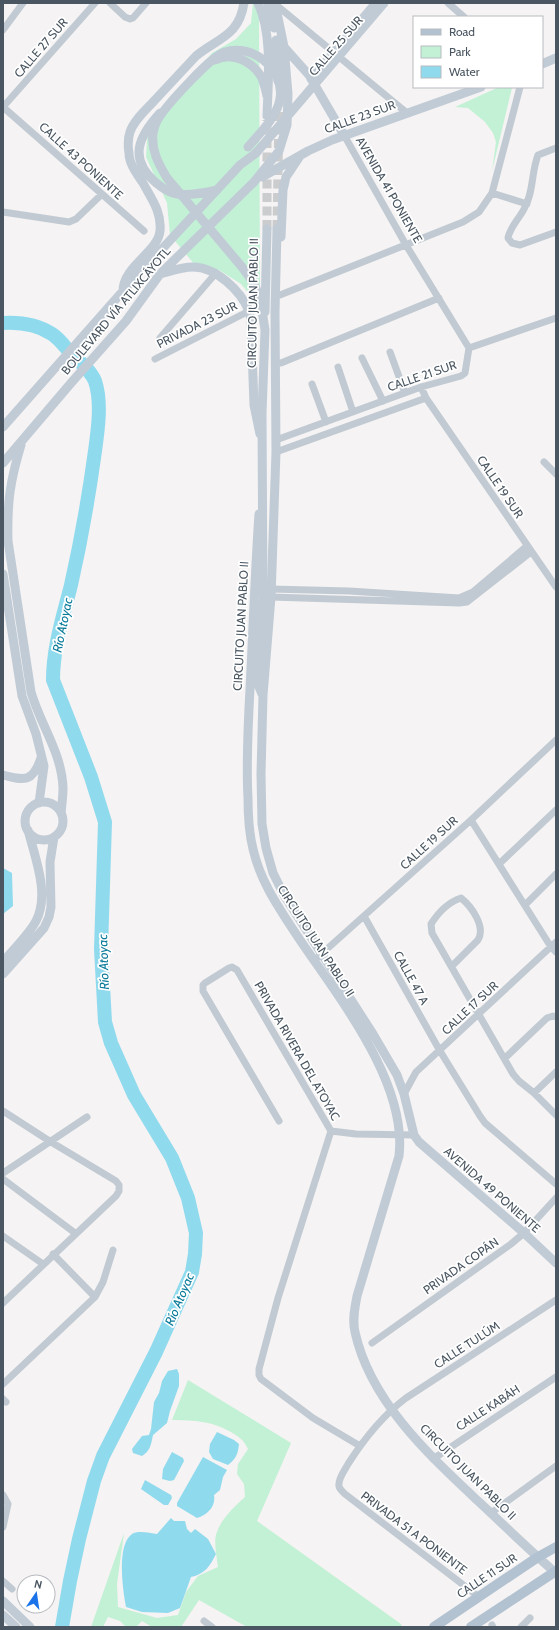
<svg xmlns="http://www.w3.org/2000/svg" width="559" height="1630" font-family="Cabin,sans-serif">
<style>
.green{fill:#c3f1d5}
.water{fill:#90daee}
.lines{fill:none;stroke-linecap:round;stroke-linejoin:round}
.river{stroke:#90daee;stroke-width:14}
.secondary-tunnel{stroke:#caccce;stroke-width:9;stroke-dasharray:9 4.5;stroke-linecap:butt}
.street{stroke:#c1cad2;stroke-width:7}
.secondary{stroke:#c1cbd6;stroke-width:9}
.primary{stroke:#b3c2d1;stroke-width:10}
.secondary-bridge{stroke:#c1cbd6;stroke-width:9}
.labels{text-anchor:middle;stroke-width:3.5;stroke-linejoin:round;paint-order:stroke}
.street-label{font-size:12px;fill:#4a5661;stroke:#fff}
.water-label{font-size:13px;font-style:italic;fill:#0c7c9b;stroke:#fff}
</style>
<rect width="100%" height="100%" fill="#f5f3f3"/>
<!-- green -->
<path class="green" d="M253 3 259 15 260 303 254 300 241 284 219 270 195 265 170 235 167 203 146 157 148 124 212 53 236 39 251 23Z
M499 87 512 88 492 171 496 142 493 133 485 122 468 108 455 107Z
M188 1380 291 1443 257 1521 401 1624 402 1627H247L199 1600 181 1627H152L142 1621 137 1626 126 1627 120 1621 108 1617 103 1627H91L124 1533 117 1584 118 1607 157 1618 178 1615 186 1592 198 1576 218 1567C217 1558 213 1540 217 1532 221 1519 235 1506 245 1497L244 1484 237 1474 238 1464 248 1449C243 1439 240 1438 231 1432 209 1420 196 1421 172 1420Z"/>
<!-- water -->
<path class="water" d="M3 868 12 873 13 906 3 914Z
M177 1369 179 1374V1386L170 1411 167 1423 153 1435C151 1445 150 1451 142 1456L133 1453 132 1449 142 1436 149 1435 151 1429 154 1402 159 1393 162 1381 168 1371Z
M217 1432 234 1440 239 1444C238 1454 236 1459 228 1465L213 1459 209 1452 210 1444Z
M172 1452 183 1458 184 1461 174 1480 170 1481 162 1479 163 1469Z
M203 1457 227 1470 223 1477 220 1490 214 1495C216 1506 208 1515 197 1518L177 1506V1503Z
M145 1480 171 1495 172 1498 168 1505H164L141 1489Z
M171 1518 174 1521H185L187 1529 191 1533 195 1529 208 1539 216 1554C210 1566 205 1574 191 1577L180 1608 168 1613 142 1612 126 1607C123 1591 116 1545 132 1534 138 1530 150 1533 157 1534Z"/>
<g class="lines">
<!-- river -->
<path class="river" d="M3 323C20 322 38 325 52 334 58 338 63 344 67 349 76 359 90 369 95 381 102 402 98 429 95 451 89 495 81 541 71 585 63 617 53 647 53 680L91 777 105 822 101 949 105 1022 111 1043 134 1095 172 1158 188 1198 196 1233 195 1254 192 1272 156 1352 103 1456 94 1481 79 1539 70 1581 62 1627"/>
<!-- secondary-tunnel -->
<path class="secondary-tunnel" d="M267 229V120
M277 229 279 109"/>
<!-- street -->
<path class="street" d="M110 3 125 17 130 19 133 18 146 3
M448 3 464 17
M275 4 407 113
M3 30 23 3
M3 107 144 231
M3 107 95 3
M344 135 406 245 469 348
M556 148 538 155C531 173 534 192 524 209 519 219 510 227 508 238L512 243 520 245 556 232
M492 193 527 204
M3 212 69 222 76 219 101 195
M280 295 463 222 479 212 492 193 520 87
M160 338 216 273
M469 348 556 318
M390 352 405 393
M362 358 383 401
M155 359 249 311
M281 363 439 298
M338 367 353 412
M312 384 326 422
M421 387 426 398 556 587
M276 440 421 387 461 376 465 373 469 348
M276 452 426 398
M544 462 556 474
M271 589 349 591 459 598 473 592 527 546
M271 597 459 603 467 602 531 552
M471 820 551 947 556 952
M499 864 556 810
M525 905 556 874
M364 916 440 1051 480 1116 485 1123 556 1184
M318 957 471 820 556 740
M452 966 478 940C486 927 472 907 461 898 449 902 438 913 431 924L432 933 513 1074 519 1081 534 1093 556 1115
M505 1058 547 1018 553 1016 556 1017
M534 1093 556 1072
M404 1094 416 1072 556 942
M3 1111 51 1142 116 1181 119 1185V1191L116 1196 3 1303
M279 1121 203 991V985L205 983 229 968 232 967 237 970 331 1131 278 1298 259 1369V1375L261 1379 313 1418 360 1446
M331 1131 356 1134 414 1135
M3 1173 87 1117
M3 1179 75 1233
M3 1236 43 1264
M53 1254 95 1297
M372 1343 511 1244 524 1233 556 1198
M3 1384 95 1297 103 1282 113 1250
M3 1399 6 1402
M433 1459 556 1377
M3 1495 8 1504 3 1527
M491 1513 556 1466
M3 1581 12 1589
M479 1597 345 1494C342 1491 338 1488 339 1484 339 1477 345 1470 348 1464 364 1439 382 1416 406 1398L556 1300
M204 1621 212 1627
M492 1625 493 1627
M521 1627 530 1618"/>
<!-- secondary -->
<path class="secondary" d="M258 3C273 35 268 82 267 116
M268 3 274 28
M276 40 278 81
M284 47 309 75 344 135
M215 60C233 51 253 62 262 78 264 84 266 90 267 96
M542 64 556 58
M311 79 376 3
M160 113C139 136 128 158 155 182 161 187 169 193 177 194 190 196 204 193 217 190
M262 177 308 151 332 140 481 87
M277 229 275 312 276 452 271 597 263 695 261 774 262 824 266 848 273 873 284 895 373 1034 397 1075 404 1094 414 1135 419 1142 524 1233 556 1263
M281 237 283 190 286 177 300 156
M160 274C171 271 182 267 193 267 216 267 241 291 249 311 250 315 251 319 251 323L254 405 260 434
M123 291C123 266 158 252 160 231 162 212 151 198 143 183 137 174 129 164 129 153 128 147 128 138 130 132 134 120 146 110 154 101 168 86 182 71 196 56 218 38 239 36 244 3
M265 312 267 229
M3 427 123 291 240 165 256 153
M21 445C10 481 7 503 8 541L31 692C40 724 62 753 63 788 63 796 62 804 61 813
M3 463 71 383 126 321 160 274 254 182 279 151 287 125 288 94 284 47 275 3
M259 514C255 572 253 631 250 689 248 725 246 762 248 798 248 815 249 833 253 849 260 880 277 905 294 931 334 992 408 1080 399 1156L357 1296C355 1307 352 1320 355 1332 370 1401 429 1455 478 1501 504 1525 529 1550 556 1573
M3 574 22 696 36 734 44 766 39 803
M262 694 257 682 263 602
M3 775C25 781 33 782 41 758
M25 821a19 19 0 1 1 38 0a19 19 0 1 1-38 0Z
M3 962C12 951 30 933 36 921 50 894 35 858 28 830
M3 974 44 928 49 917 51 907 50 862 54 837
M3 1601 30 1627
M3 1615 16 1627"/>
<!-- primary -->
<path class="primary" d="M434 1627 538 1557 556 1547
M471 1627 556 1571"/>
<!-- secondary-bridge -->
<path class="secondary-bridge" d="M248 147C259 134 277 117 280 99 285 70 253 43 225 52 212 55 169 103 160 116 157 120 154 128 153 133 151 150 158 163 167 178L242 267 253 282 260 297 265 330 262 413 263 602
M256 153 384 3"/>
</g>
<g class="labels">
<!-- street labels -->
<g class="street-label">
<text transform="translate(336 46) rotate(-49)" y="4">CALLE 25 SUR</text>
<text transform="translate(41 48) rotate(-49)" y="4">CALLE 27 SUR</text>
<text transform="translate(360 117) rotate(-20)" y="4">CALLE 23 SUR</text>
<text transform="translate(81 161) rotate(42)" y="4">CALLE 43 PONIENTE</text>
<text transform="translate(389 190) rotate(60)" y="4">AVENIDA 41 PONIENTE</text>
<text transform="translate(253 303) rotate(-89)" y="4">CIRCUITO JUAN PABLO II</text>
<text transform="translate(116 311) rotate(-50)" y="4">BOULEVARD VÍA ATLIXCÁYOTL</text>
<text transform="translate(197 325) rotate(-27)" y="4">PRIVADA 23 SUR</text>
<text transform="translate(422 376) rotate(-19)" y="4">CALLE 21 SUR</text>
<text transform="translate(500 487) rotate(56)" y="4">CALLE 19 SUR</text>
<text transform="translate(241 626) rotate(-87)" y="4">CIRCUITO JUAN PABLO II</text>
<text transform="translate(429 843) rotate(-42)" y="4">CALLE 19 SUR</text>
<text transform="translate(316 941) rotate(57)" y="4">CIRCUITO JUAN PABLO II</text>
<text transform="translate(411 978) rotate(61)" y="4">CALLE 47 A</text>
<text transform="translate(470 1008) rotate(-43)" y="4">CALLE 17 SUR</text>
<text transform="translate(297 1051) rotate(60)" y="4">PRIVADA RIVERA DEL ATOYAC</text>
<text transform="translate(492 1190) rotate(41)" y="4">AVENIDA 49 PONIENTE</text>
<text transform="translate(461 1266) rotate(-35)" y="4">PRIVADA COPÁN</text>
<text transform="translate(467 1345) rotate(-33)" y="4">CALLE TULÚM</text>
<text transform="translate(488 1408) rotate(-33)" y="4">CALLE KABÁH</text>
<text transform="translate(468 1472) rotate(45)" y="4">CIRCUITO JUAN PABLO II</text>
<text transform="translate(414 1533) rotate(37)" y="4">PRIVADA 51 A PONIENTE</text>
<text transform="translate(487 1576) rotate(-34)" y="4">CALLE 11 SUR</text>
</g>
<!-- water labels -->
<g class="water-label">
<text transform="translate(62 625) rotate(-78)" y="5">Río Atoyac</text>
<text transform="translate(103 962) rotate(-92)" y="5">Río Atoyac</text>
<text transform="translate(179 1299) rotate(-67)" y="5">Río Atoyac</text>
</g>
</g>
<!-- border -->
<rect width="559" height="1630" fill="none" stroke="#4a5661" stroke-width="8"/>
<!-- legend -->
<rect x="413" y="16" width="130" height="72" fill="#ffffff" stroke="#b7bbc0"/>
<rect x="421" y="29" width="20" height="6" fill="#b3c2d1" stroke="#b7bbc0"/>
<text x="449" y="36" font-size="12" fill="#4a5661">Road</text>
<rect x="421" y="46" width="20" height="12" fill="#c3f1d5" stroke="#b7bbc0"/>
<text x="449" y="56" font-size="12" fill="#4a5661">Park</text>
<rect x="421" y="66" width="20" height="12" fill="#90daee" stroke="#b7bbc0"/>
<text x="449" y="76" font-size="12" fill="#4a5661">Water</text>
<!-- north arrow -->
<g transform="translate(36 1594) rotate(13)"><circle r="19" fill="#ffffff" stroke="#b7bbc0"/>
<path d="M0-3L7 15L0 10L-7 15Z" fill="#1a73e8"/>
<text y="-6" font-size="11" font-weight="bold" text-anchor="middle" fill="#4a5661">N</text>
</g>
</svg>
